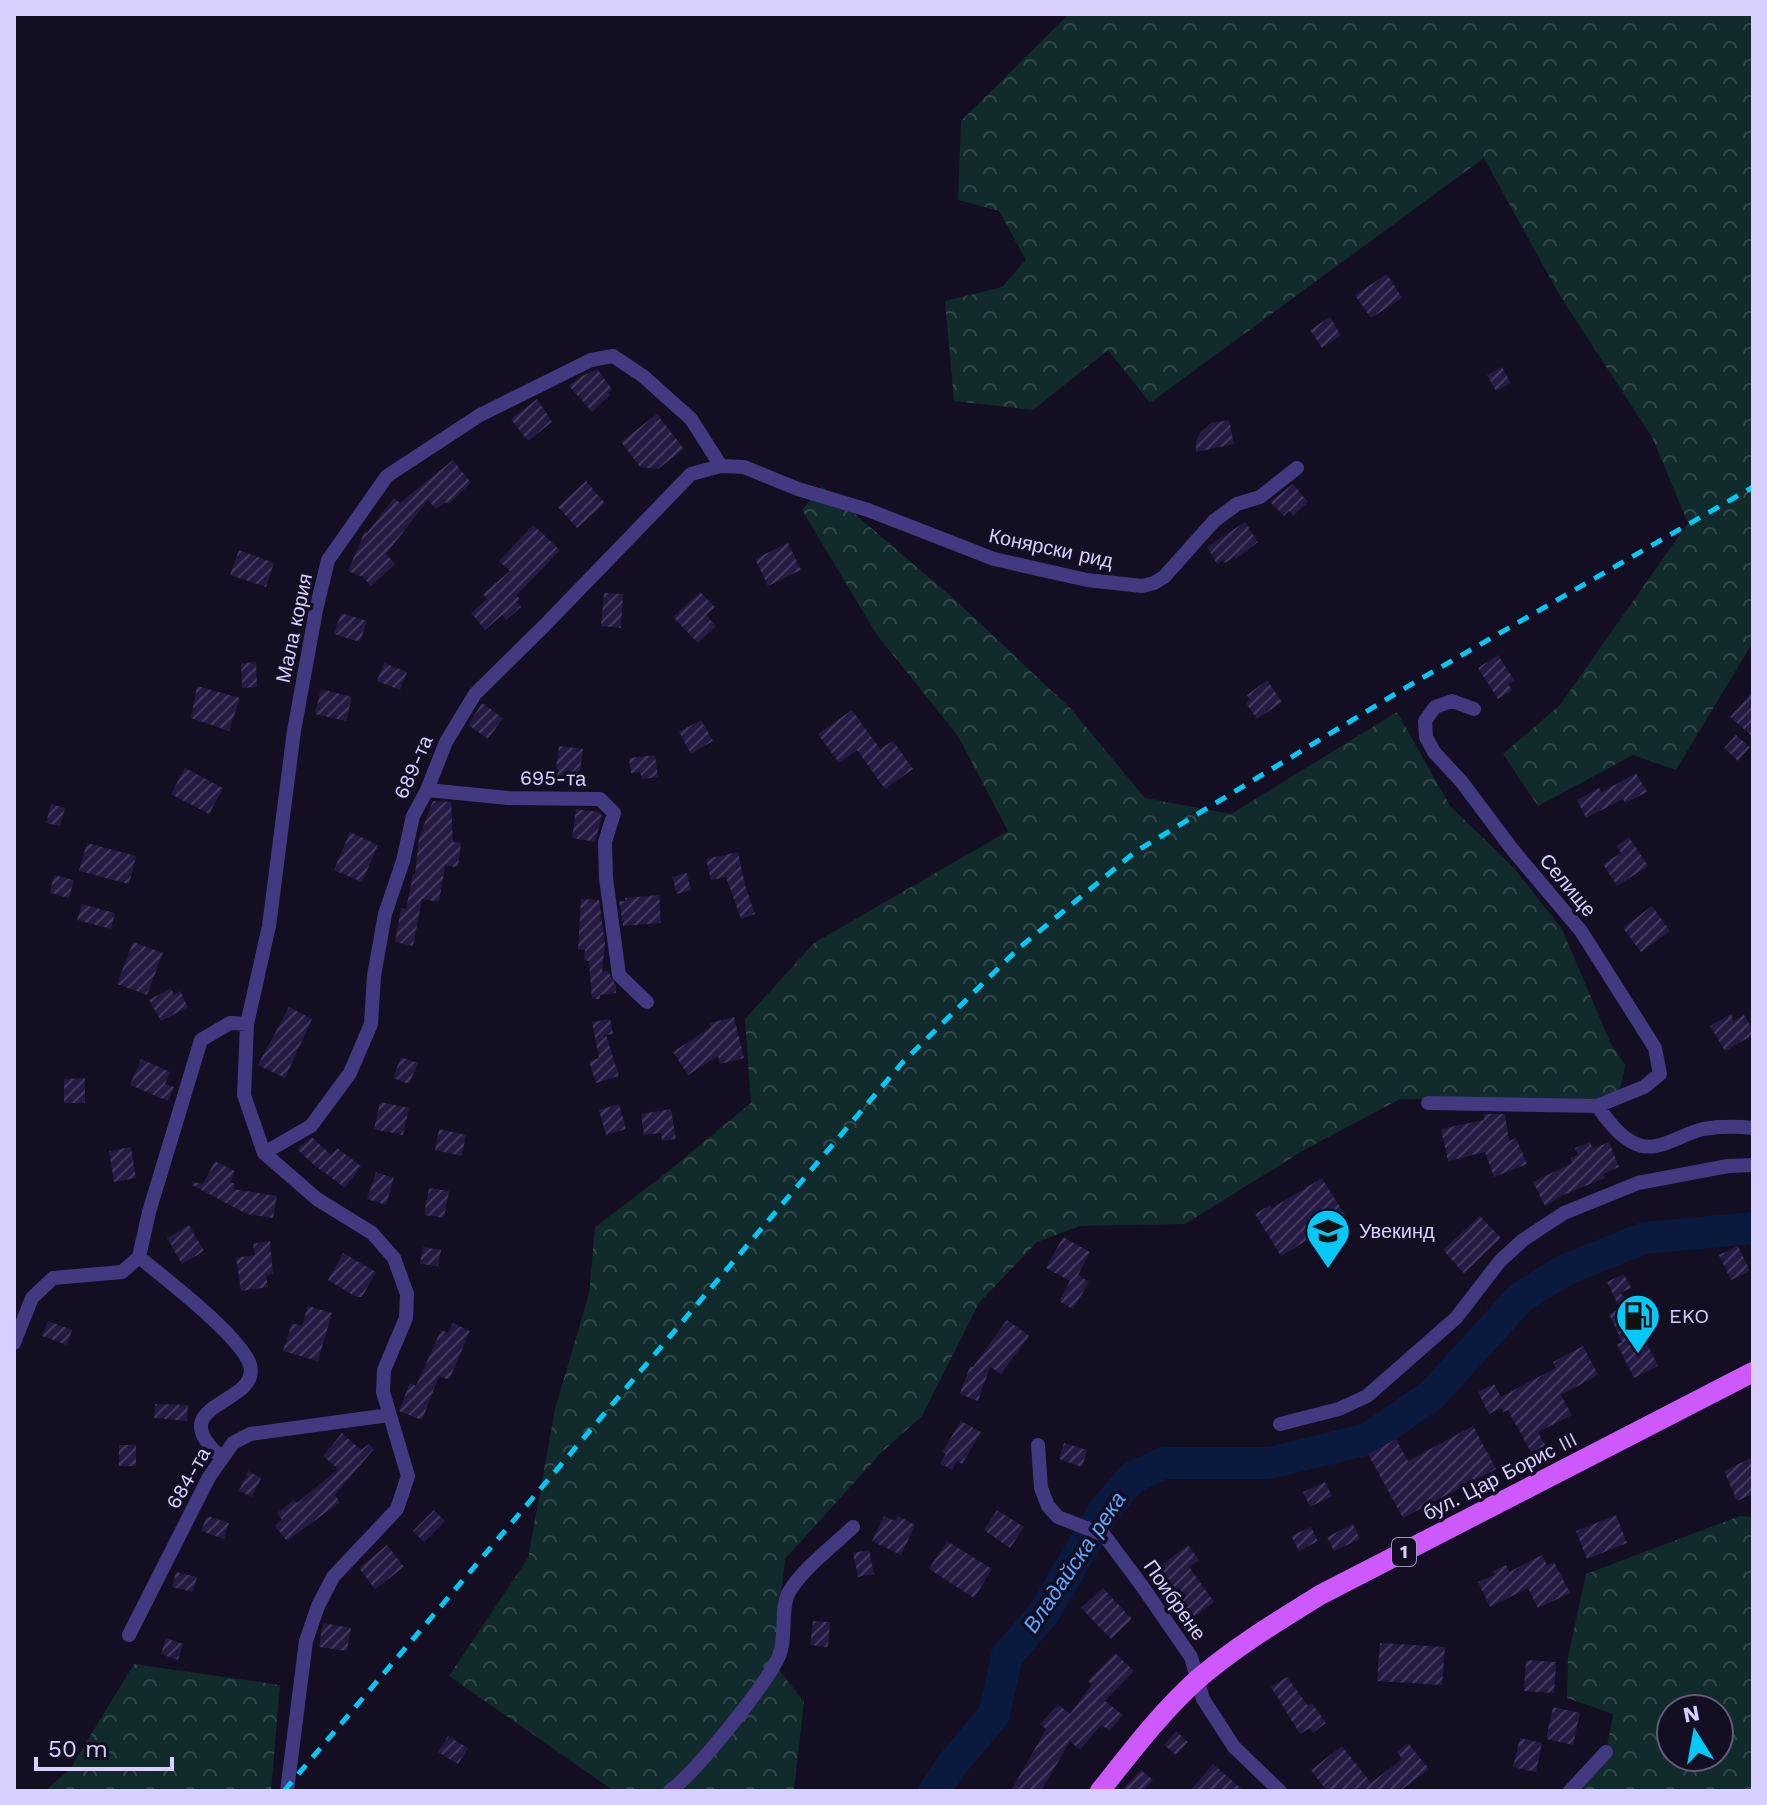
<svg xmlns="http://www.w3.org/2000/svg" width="1767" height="1805" font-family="'Work Sans',sans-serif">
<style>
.forest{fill:url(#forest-crowns);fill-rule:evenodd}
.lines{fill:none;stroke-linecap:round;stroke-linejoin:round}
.river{stroke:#0a193e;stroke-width:32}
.building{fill:url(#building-hatch)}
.minor{stroke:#423980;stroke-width:14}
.primary{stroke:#cd58fc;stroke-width:20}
.rail{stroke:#04c8f5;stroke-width:5;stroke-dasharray:12 10;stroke-linecap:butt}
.labels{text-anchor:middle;stroke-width:7;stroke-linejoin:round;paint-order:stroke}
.shield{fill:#130e21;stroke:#9d95bc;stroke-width:2}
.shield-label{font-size:18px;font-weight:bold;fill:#d8cffe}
.street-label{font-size:20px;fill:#d8cffe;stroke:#130e21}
.poi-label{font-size:20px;fill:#d8cffe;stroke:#130e21;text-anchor:start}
.water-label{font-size:22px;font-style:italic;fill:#5fa6fc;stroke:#130e21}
</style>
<defs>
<pattern id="forest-crowns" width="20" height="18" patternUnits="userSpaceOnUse" patternTransform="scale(2)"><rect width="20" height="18" fill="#112a2b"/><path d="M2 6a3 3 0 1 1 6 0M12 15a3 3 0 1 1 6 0" fill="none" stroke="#33484b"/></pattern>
<pattern id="building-hatch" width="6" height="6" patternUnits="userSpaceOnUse" patternTransform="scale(2)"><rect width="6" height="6" fill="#251a42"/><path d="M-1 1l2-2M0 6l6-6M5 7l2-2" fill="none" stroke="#443a5e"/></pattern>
</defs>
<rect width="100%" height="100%" fill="#130e21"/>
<!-- forest -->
<path class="forest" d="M1069 14H1753V642L1676 770 1633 755 1538 806 1503 754 1560 705 1688 523 1652 437 1560 296 1484 158 1150 403 1108 350 1033 410 954 401 945 301 1002 287 1026 260 999 211 958 200 961 121Z
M822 486 952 597 1071 709 1145 798 1231 814 1397 712 1450 806 1514 868 1562 929 1610 1042 1625 1065 1620 1090 1590 1103 1400 1099 1304 1150 1185 1224 1080 1226 1037 1242 979 1303 922 1416 881 1453 785 1559 774 1663 804 1702 794 1791H614L449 1676 528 1558 555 1409 589 1294 595 1227 661 1177 751 1103 745 1019 814 943 1008 831 958 736 877 635 802 510Z
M1740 1516 1753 1517V1791H1570L1606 1752 1613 1714 1567 1698 1568 1657 1586 1574ZM1671 1709H1719V1757H1671Z
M134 1664 280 1685 271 1791H45L70 1769Z"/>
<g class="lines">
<!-- river -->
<path class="river" d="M934 1791 955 1761 994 1715 1007 1656 1044 1613 1103 1512 1132 1478 1163 1463H1270L1368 1439 1432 1395 1521 1297 1567 1269 1644 1238 1753 1228"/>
</g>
<!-- building -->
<path class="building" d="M1387 274 1402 298 1371 318 1355 295Z
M1330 317 1341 335 1322 348 1310 330Z
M1502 367 1511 383 1496 391 1487 375Z
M597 369 612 389 608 393 610 395 592 412 569 386 580 377Z
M537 399 552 422 528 441 511 419Z
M657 414 684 449 658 469 640 467 621 442Z
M1229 420 1234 444 1196 452V442L1200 433 1211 423Z
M453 460 471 483 448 504 445 502 436 509 428 500 386 554 395 564 371 586 363 577 348 571 365 531 367 533 394 498 400 503Z
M586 481 605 503 577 528 558 507Z
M1293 484 1308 502 1293 516 1289 511 1284 516 1270 502Z
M1245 522 1258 542 1236 559 1234 557 1225 563 1223 560 1217 564 1207 547Z
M533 525 560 550 517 595 520 600 517 602 521 607 506 620 502 615 485 630 471 613 487 599 483 594 510 571 499 561Z
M788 543 801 570 768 586 755 559Z
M239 550 274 563 266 587 230 575Z
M700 592 715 607 706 615 716 626 698 643 673 617Z
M604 593 623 594 621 628 601 626Z
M341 613 367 621 360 642 334 634Z
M1498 655 1514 680 1508 684 1512 690 1498 699 1478 668Z
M256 662 257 687 242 688 241 663Z
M384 663 407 672 400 690 377 681Z
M1267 680 1282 702 1257 719 1246 703 1250 700 1247 695Z
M197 686 240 698 229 731 191 718Z
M321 689 352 697 346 721 315 714Z
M1753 691V737L1730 717Z
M482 703 503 718 488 739 468 725Z
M852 710 880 749 893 741 913 769 885 789 857 750 839 763 818 734Z
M701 720 713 741 691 754 679 732Z
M1736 735 1750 747 1738 761 1724 748Z
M559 746 583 749 579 780 555 777Z
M655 755 658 777 642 779 640 772 631 773 629 758Z
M185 768 223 788 209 814 171 794Z
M1636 773 1647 792 1625 803 1623 799 1586 818 1577 800 1599 788 1602 792Z
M433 801 451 802 453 842 461 843 458 867 445 866 439 902 422 899 413 946 395 942 401 908 406 909 413 874H415L419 838Z
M51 804 65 808 60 826 46 823Z
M576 809 599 812 602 816 595 842 572 838Z
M350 832 378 845 362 882 334 870Z
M1629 837 1648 866 1617 886 1603 864 1621 853 1616 846Z
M87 843 136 856 129 884 79 871Z
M738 852 745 885 755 914 741 919 726 877 711 880 706 859Z
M687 873 691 890 677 894 672 877Z
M54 875 74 880 69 898 50 893Z
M659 895 661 923 623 926 619 901H625V898Z
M581 899 599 900 605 944 602 972 608 971 616 986V993L600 995V999H592L589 961 584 960 585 950 578 949Z
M82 904 115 913 111 929 77 920Z
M1652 906 1670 931 1641 952 1623 928Z
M133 942 163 953 147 995 117 984Z
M171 988 174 995 180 991 188 1007 161 1021 149 1000Z
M289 1007 312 1019 285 1078 258 1065Z
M1731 1014 1734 1021 1744 1015 1753 1030V1035L1725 1051 1710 1026Z
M734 1017 744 1058 720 1064 718 1056 688 1075 673 1052 711 1027 710 1023Z
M610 1019 613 1034 606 1035 619 1076 596 1083 589 1061 599 1058 592 1022Z
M401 1057 418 1063 409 1084 393 1078Z
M141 1059 170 1072 165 1084 174 1087 168 1101 130 1085Z
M85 1078V1103H64V1079Z
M380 1102 409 1108 403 1135 388 1132 389 1128 387 1132 374 1129Z
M619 1104 626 1129 606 1135 599 1110Z
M671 1109 676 1139 662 1141 661 1133 644 1135 641 1114Z
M1483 1114H1505L1509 1141 1516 1138 1527 1164 1494 1177 1485 1152 1448 1161 1441 1129 1484 1120Z
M439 1129 466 1135 462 1156 435 1150Z
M312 1137 331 1155 337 1148 361 1166 345 1188 313 1164 297 1149Z
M1590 1142 1593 1149 1609 1142 1619 1167 1603 1174 1605 1178 1563 1195 1545 1206 1533 1182 1572 1163 1570 1158 1578 1155 1575 1148Z
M131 1147 136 1178 114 1182 109 1151Z
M215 1161 235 1171 230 1182 235 1184 233 1189 277 1196 273 1218 247 1214 192 1185 193 1182 203 1184Z
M376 1172 394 1178 386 1205 367 1199Z
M1322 1178 1346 1217 1281 1256 1255 1214 1270 1205 1272 1208Z
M429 1188 449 1191 444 1218 424 1215Z
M1480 1216 1501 1238 1464 1273 1443 1250Z
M189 1225 204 1251 182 1264 167 1238Z
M1063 1237 1090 1252 1078 1275 1089 1282 1073 1309 1059 1301 1070 1281 1046 1268Z
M270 1241 273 1274 266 1275 268 1287 241 1291 236 1258 255 1255 253 1244Z
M1738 1246 1750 1271 1731 1280 1719 1255Z
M423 1247 441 1250 438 1266 420 1264Z
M343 1253 376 1272 362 1297H356L328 1280Z
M1624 1274 1631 1288 1620 1293 1638 1308 1643 1318 1636 1321 1658 1366 1634 1378 1617 1344 1622 1342 1609 1314 1620 1309 1607 1282Z
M308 1306 332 1313 318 1361 283 1351 292 1323 302 1326Z
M1007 1320 1029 1336 1001 1374 990 1367 978 1401 960 1394 970 1366 973 1367Z
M48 1321 72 1330 67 1345 42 1336Z
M453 1323 470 1331 449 1380 439 1376 422 1420 399 1411 410 1383 416 1386 441 1330 448 1333Z
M1583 1346 1598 1375 1561 1395 1572 1415 1538 1432 1548 1450 1534 1458 1508 1410 1503 1412 1501 1408 1489 1414 1478 1392 1494 1384 1501 1397 1556 1368 1553 1362Z
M155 1404 188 1405 187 1421 154 1418Z
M961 1421 981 1432 962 1464 957 1461 952 1470 940 1463 946 1454 942 1452Z
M1473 1426 1496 1469 1403 1518 1368 1454 1396 1439 1408 1461Z
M342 1433 361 1450 369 1444 374 1449 335 1495 340 1502 287 1541 275 1526 282 1520 277 1513 294 1500 297 1503 338 1469 323 1456Z
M1064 1443 1087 1450 1082 1467 1059 1459Z
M119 1445H136V1466H119Z
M1753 1457V1494L1737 1501 1724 1471Z
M248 1471 261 1478 252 1497 239 1491Z
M1325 1482 1332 1496 1310 1507 1303 1492Z
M434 1510 445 1521 424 1542 413 1531Z
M997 1510 1024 1527 1010 1548 984 1530Z
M1616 1515 1627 1543 1587 1559 1576 1531Z
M207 1516 229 1523 224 1539 201 1531Z
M884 1516 895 1521 898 1516 915 1525 901 1555 872 1541Z
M1353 1524 1360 1539 1334 1551 1327 1537Z
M1311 1527 1318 1541 1299 1551 1291 1536Z
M947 1541 992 1569 974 1598 929 1569Z
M387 1545 404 1567 375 1589 359 1568Z
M1188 1545 1199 1560 1189 1567 1214 1602 1193 1618 1155 1570Z
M869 1550 874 1574 858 1577 853 1553Z
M1542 1555 1547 1565 1554 1562 1570 1593 1538 1608 1528 1588 1490 1607 1478 1582 1494 1575 1493 1571 1506 1565 1509 1572Z
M176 1572 197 1577 193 1592 172 1587Z
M1103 1588 1132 1619 1111 1639 1081 1608Z
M813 1621 830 1622 828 1647 810 1645Z
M323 1623 351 1628 347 1651 319 1647Z
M166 1638 183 1644 178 1660 161 1654Z
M1380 1643 1445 1647 1442 1685 1377 1681Z
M1115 1653 1134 1671 1105 1701 1123 1715 1110 1731 1101 1725 1080 1750 1070 1741 1041 1791H1011L1046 1729 1040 1724 1058 1704 1070 1714 1092 1684 1088 1681Z
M1526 1660 1556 1662 1554 1693 1524 1691Z
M1287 1677 1308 1706 1312 1703 1326 1723 1313 1733 1310 1728 1300 1734 1271 1687Z
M1553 1707 1580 1713 1573 1745 1546 1739Z
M1176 1731 1188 1742 1176 1755 1164 1745Z
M448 1736 468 1748 458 1764 438 1752Z
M1520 1738 1542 1743 1536 1772 1513 1767Z
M1408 1743 1429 1769 1400 1791H1327L1311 1770 1342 1746 1371 1783 1402 1759 1397 1752Z
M1213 1764 1244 1791H1190Z
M1141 1770 1153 1780 1143 1791H1121Z"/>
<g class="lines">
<!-- minor -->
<path class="minor" d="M1474 709 1452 701 1435 707 1425 721 1426 737 1434 752 1461 781 1512 849 1581 931 1655 1048 1660 1074 1644 1087 1597 1106
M427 790 508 798 600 799 614 813 605 842 606 878 619 975 647 1002
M1428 1103 1597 1106C1607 1119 1617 1134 1632 1142 1656 1156 1680 1134 1703 1129 1720 1126 1736 1126 1753 1128
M264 1153 311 1126 350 1073 371 1024 374 976 385 914 403 861 413 816 427 790 446 742 475 694 544 626 691 474 721 466 744 467 798 489 868 510 994 559 1087 580 1142 586 1154 583 1164 577 1214 521 1237 504 1260 497 1297 468
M139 1257C164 1278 241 1336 250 1365 261 1406 158 1402 222 1458
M14 1343 32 1298 53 1278 122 1272 139 1257 149 1212 201 1040 230 1023 247 1024
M1280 1424 1339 1409 1367 1396 1456 1318 1500 1261 1523 1240 1564 1213 1638 1183 1728 1166 1753 1165
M1038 1445 1041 1488 1048 1506 1058 1517 1104 1535 1142 1586 1191 1657 1203 1699 1234 1747 1280 1791
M129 1635 209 1477 233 1443 250 1434 389 1415
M287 1791 306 1641 318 1606 333 1577 397 1509 408 1476 383 1392 384 1370 406 1318 407 1294 394 1258 372 1233 317 1199 264 1153 244 1095 247 1024 269 926 294 731 316 610 328 560 387 476 480 415 591 360 613 356 643 376 691 419 721 466
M670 1791C696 1772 766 1685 779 1656 787 1637 780 1612 788 1594 799 1572 835 1544 853 1527
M1570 1791 1606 1752"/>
<!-- primary -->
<path class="primary" d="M1100 1791C1130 1753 1161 1712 1198 1679 1235 1647 1278 1621 1320 1595L1753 1372"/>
<!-- rail -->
<path class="rail" d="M284 1791 902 1063 1019 948 1135 852 1415 682 1753 487"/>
</g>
<!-- icons -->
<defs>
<g id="school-pin" transform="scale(2.3)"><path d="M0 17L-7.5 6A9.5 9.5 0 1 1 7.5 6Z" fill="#04c8f5" stroke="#130e21"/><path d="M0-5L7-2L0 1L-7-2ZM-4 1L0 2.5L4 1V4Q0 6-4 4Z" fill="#111"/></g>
<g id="fuel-pin" transform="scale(2.3)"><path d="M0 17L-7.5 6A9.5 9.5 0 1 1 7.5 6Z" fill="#04c8f5" stroke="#130e21"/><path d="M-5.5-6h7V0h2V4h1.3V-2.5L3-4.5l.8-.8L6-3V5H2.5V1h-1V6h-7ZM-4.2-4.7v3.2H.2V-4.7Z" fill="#111"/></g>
</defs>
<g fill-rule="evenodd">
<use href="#school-pin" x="1328" y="1231"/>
<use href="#fuel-pin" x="1638" y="1316"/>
</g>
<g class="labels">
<!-- shield labels -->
<rect class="shield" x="1392" y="1538" width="24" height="28" rx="6"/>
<g class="shield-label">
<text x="1404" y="1558">1</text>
</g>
<!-- street labels -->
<g class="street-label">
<text transform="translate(1051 548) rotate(12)" y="7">Конярски рид</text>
<text transform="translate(294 628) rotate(-78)" y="7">Мала кория</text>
<text transform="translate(413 767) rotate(-66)" y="7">689-та</text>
<text transform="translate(553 778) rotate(1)" y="7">695-та</text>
<text transform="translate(1568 885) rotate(50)" y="7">Селище</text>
<text transform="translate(1500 1476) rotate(-27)" y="7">бул. Цар Борис III</text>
<text transform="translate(188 1478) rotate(-60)" y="7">684-та</text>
<text transform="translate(1175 1600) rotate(55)" y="7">Поибрене</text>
</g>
<!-- poi labels -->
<g class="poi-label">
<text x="1359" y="1238">Увекинд</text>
<text x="1669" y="1323">EKO</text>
</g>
<!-- water labels -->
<g class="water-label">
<text transform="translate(1074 1562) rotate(-56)" y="8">Владайска река</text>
</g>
</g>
<!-- border -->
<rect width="1767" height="1805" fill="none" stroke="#d8cffe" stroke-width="32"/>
<!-- north arrow -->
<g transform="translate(1695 1733) rotate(349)"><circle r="38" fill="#130e21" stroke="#625b79" stroke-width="2"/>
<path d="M0-6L14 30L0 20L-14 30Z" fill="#04c8f5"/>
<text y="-12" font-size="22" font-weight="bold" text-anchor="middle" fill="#d8cffe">N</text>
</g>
<!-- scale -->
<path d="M36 1757v12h136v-12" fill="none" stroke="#d8cffe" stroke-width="4"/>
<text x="48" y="1757" font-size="24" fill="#d8cffe" stroke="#130e21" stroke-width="6" paint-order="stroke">50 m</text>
</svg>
